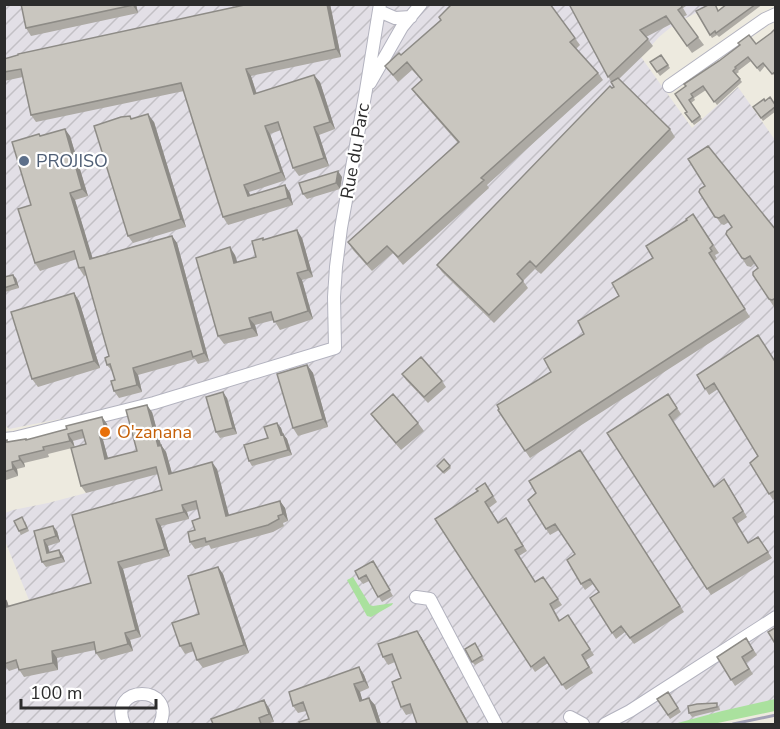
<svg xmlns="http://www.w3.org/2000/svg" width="780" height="729" font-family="'Nunito Sans',sans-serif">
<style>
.industrial{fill:url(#industrial-furrows)}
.green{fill:#aae19e}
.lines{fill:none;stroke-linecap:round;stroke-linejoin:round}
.minor-casing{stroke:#b3b3bf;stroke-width:14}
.minor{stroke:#fff;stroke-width:12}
.rail{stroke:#a2a2b6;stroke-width:3}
.wall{fill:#adaaa4;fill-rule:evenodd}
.shaded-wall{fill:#8d8b86}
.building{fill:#c9c6bf;stroke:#8d8b86;stroke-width:1.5}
.service-dot{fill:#5c6f8a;stroke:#fff;stroke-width:2}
.food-dot{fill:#e8710a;stroke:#fff;stroke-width:2}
.labels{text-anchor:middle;stroke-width:4.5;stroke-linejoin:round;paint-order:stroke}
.street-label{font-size:18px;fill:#2c2c2c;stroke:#fff}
.service-label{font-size:18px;fill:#4e5e75;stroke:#fff;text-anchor:start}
.food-label{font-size:18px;fill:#c56008;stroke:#fff;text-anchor:start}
</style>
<defs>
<pattern id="industrial-furrows" width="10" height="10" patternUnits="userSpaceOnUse" patternTransform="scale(1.5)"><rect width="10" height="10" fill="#e2dfe6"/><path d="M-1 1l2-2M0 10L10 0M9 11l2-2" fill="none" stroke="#c2c0c5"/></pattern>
</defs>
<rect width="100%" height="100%" fill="#edeadf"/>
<!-- industrial -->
<path class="industrial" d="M4 5H712L676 23 659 37 641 57 692 128 738 87 775 140V706L708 724H5V607L29 600 5 541V513L13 510 48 503 86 493 72 436 65 418 9 429 5 425Z"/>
<!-- green -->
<path class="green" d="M353 577 370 605 373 606 393 603 392 605 371 617 367 616 347 580Z
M775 699V711L713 724H674L722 711Z"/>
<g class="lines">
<!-- minor casing -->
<g class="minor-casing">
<path id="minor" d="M379 11 395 18 411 17
M370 83 402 27 421 4
M669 86 765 19 776 14
M4 439 14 438 154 403 335 348 334 297 336 267 341 228 366 90 380 4
M416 597 430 599 496 724
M570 717 583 724
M124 724C107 684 177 684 160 724
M605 724 630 711 776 617"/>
</g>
<!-- minor -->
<use href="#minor" class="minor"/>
<!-- rail -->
<path class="rail" d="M733 724 776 715"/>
</g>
<!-- wall -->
<path class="wall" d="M136 4 138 13 31 36 26 28Z
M330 4 341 57 251 76 257 94 320 82 335 129 319 135 329 166 299 176 293 168 281 130 270 134 286 180 249 192 250 196 285 185 290 193 293 205 228 225 223 217 184 91 36 122 31 115 23 77 4 81V59Z
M550 4 580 45 576 49 598 73 603 80 487 185 489 188 403 265 393 253 372 271 353 250 348 242 458 143 417 96 412 89 422 80 412 70 398 82 385 66 401 55Z
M569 4H689L683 8 687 15 683 17 704 45 692 53 671 24 646 37 653 46 619 79 670 129 675 137 541 274 535 269 523 281 528 288 494 323 442 272 437 265 614 87Z
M727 4H763L719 37 717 35 712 38 710 35 719 10Z
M776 28V77L765 66 760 72 751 61 738 71 739 72 736 74 742 82 717 105 706 90 694 98 695 100 691 103 702 119 694 125 685 113 687 112 675 94 756 44 771 33Z
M661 55 670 68 660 76 650 62Z
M765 101 776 105V111L763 121 753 107Z
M130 116 132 119 154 122 186 227 133 243 128 236Z
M41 136H70L88 196 75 200 92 258 172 236 177 243 209 361 198 364 195 359 138 375 142 392 119 398 114 391 115 380 113 372 107 365 109 356 86 275 84 276 79 268 77 259 40 271 35 263 31 205Z
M342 177 340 189 307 199 303 194Z
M699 192 776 230V307H774L753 275 758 268 755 263 751 267 747 266 726 234 732 227 729 222 724 225 721 224Z
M693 214 719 253 715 255 717 259 714 261 750 317 530 458 498 410 551 372 653 258Z
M302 238 313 277 302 280 313 319 280 330 274 320 255 325 258 336 224 344 218 336 235 255 237 263 256 257 264 239Z
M4 277 16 278 19 288 5 292Z
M74 293 79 301 100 368 38 387 32 379Z
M776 362V498L773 500 750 463 758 456 718 389 709 395 697 375Z
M307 365 313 373 328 427 298 436 293 428Z
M402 374 442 381 446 387 428 403 406 380Z
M668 394 681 414 673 421 714 486 728 485 747 517 737 524 748 543 758 537 772 558 711 595 607 433Z
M227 398 237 434 220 438 216 432Z
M152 412 161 445 166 452 172 473 217 469 229 516 280 501 285 508 288 521 283 523 284 526 273 532 211 549 209 545 195 549 190 542 200 518 198 509 187 512 189 519 161 526 170 556 123 569 141 637 130 640 133 651 101 660 96 653 95 650 57 658 58 670 24 677 18 668 9 671 4 665V596L7 601 9 607 91 583 162 490 158 474 86 493 81 486 72 448 48 454 49 457 24 463 25 467 17 469 18 476 6 480 4 477V441L8 442 27 440 67 429 102 417 107 424 111 439 103 440 108 458 137 451ZM84 438 86 444 74 447 73 441Z
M371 414 418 423 424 431 401 450 376 421Z
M277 423 281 428 283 434 287 439 292 455 252 466 249 461 268 438Z
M580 450 684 612 634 644 625 632 616 639 612 633 599 592 593 584 585 590 581 584 575 554 559 530 550 535 546 529 536 493Z
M444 459 451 468 444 474 437 466Z
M489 489 497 502 489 508 498 522 506 518 527 551 519 556 535 582 543 577 562 605 554 610 560 620 568 615 594 655 586 660 593 673 566 690 548 663 535 672 435 519Z
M25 521 29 531 21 535 19 531Z
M34 531H57L60 542 48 546 49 552 63 556 65 562 46 567 42 562Z
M373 561 393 596 382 602 369 581 363 584 359 579Z
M218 567 223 574 249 653 203 668 197 660 194 651 185 654 180 646 199 614Z
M417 631 422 638 413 713 406 715 401 707V678L395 662 388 665 383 657Z
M746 638 757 655 746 663 753 674 735 686 717 657Z
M475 643 484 660 475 665 472 662Z
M359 667 364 675 369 688 360 692 362 700 375 705 381 724H300L309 719 306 711 298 713 293 706Z
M668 692 681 712 670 719 657 699Z
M719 706 720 710 692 717 689 713Z
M269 708 274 722 266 724H213Z"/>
<!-- shaded-wall -->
<path class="shaded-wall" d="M132 4H136L138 13Z
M327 4H330L341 57 336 49Z
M246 69 251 76 259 102 254 94Z
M314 75 320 82 335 129 330 122Z
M148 114 154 122 186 227 181 219Z
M265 126 270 134 286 180 281 172Z
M314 127 319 135 329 166 324 158Z
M65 129 70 136 88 196 82 189Z
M338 171 342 177 340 189 336 183Z
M244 185 249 192 253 204 248 196Z
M285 185 290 193 293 205 288 198Z
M70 193 75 200 95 266 90 259Z
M297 230 302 238 313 277 308 270Z
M172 236 177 243 209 361 204 353Z
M230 247 235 255 240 271 234 263Z
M297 273 302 280 313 319 308 311Z
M13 275 16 278 19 288 16 284Z
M74 293 79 301 100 368 94 361Z
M249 318 255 325 258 336 252 328Z
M307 365 313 373 328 427 323 419Z
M133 368 138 375 142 392 137 385Z
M223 392 227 398 237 434 233 428Z
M147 405 152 412 163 453 158 446Z
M102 417 107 424 111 439 106 432Z
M277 423 281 428 285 440 281 435Z
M99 433 103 440 110 466 105 459Z
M68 434 73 441 75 448 70 441Z
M283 434 287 439 292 455 288 450Z
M161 445 166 452 174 481 169 474Z
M19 456 24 463 25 467 20 460Z
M12 462 17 469 18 476 13 469Z
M212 462 217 469 231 523 226 516Z
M280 501 285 508 288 521 283 514Z
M182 505 187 512 189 519 184 512Z
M156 519 161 526 170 556 165 549Z
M53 526 57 531 60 542 56 536Z
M44 540 48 546 51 559 47 553Z
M59 550 63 556 65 562 61 557Z
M118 562 123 569 141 637 136 630Z
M218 567 223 574 249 653 244 645Z
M4 597 7 601 11 614 6 607Z
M417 631 422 638 469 724H468Z
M125 633 130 640 133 651 128 644Z
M52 651 57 658 58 670 53 663Z
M359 667 364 675 369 688 364 681Z
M354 684 360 692 365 709 360 701Z
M369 698 375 705 381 724H378Z
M264 700 269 708 274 722 269 714Z"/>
<!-- building -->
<path class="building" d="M21 4H132L133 5 26 28Z
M249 4H327L336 49 246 69 254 94 314 75 330 122 314 127 324 158 293 168 278 122 265 126 281 172 244 185 248 196 285 185 288 198 223 217 181 83 31 115 21 69 4 72V59L18 55V54Z
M452 4H550L575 38 570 42 598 73 481 178 484 180 398 257 387 246 367 264 348 242 459 142 412 89 422 80 407 62 393 75 385 66 399 53 401 55 441 20 439 17Z
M569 4H681L682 7 678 10 698 37 687 46 666 16 640 30 648 39 608 77Z
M710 4H715L718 11 727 4H756L716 33 715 31 710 35 696 11Z
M776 28V71L772 74 763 63 757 68 748 57 735 67 736 68 733 71 740 79 714 102 703 86 691 94 693 97 689 100 700 116 692 122 685 113 687 112 675 94 686 86 684 84 719 61 740 45 738 43 749 35 756 44 771 33Z
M661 55 668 65 657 72 650 62Z
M618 78 670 129 536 267 530 261 517 274 523 281 489 315 437 265 610 86 612 88 614 87 611 82Z
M770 97 776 106 761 118 753 107 764 99 765 101Z
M148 114 181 219 128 236 94 126 121 117 130 116 131 119Z
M65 129 82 189 70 193 90 259 172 236 204 353 193 357 191 351 133 368 137 385 114 391 111 381 115 380 110 364 107 365 105 358 109 356 84 267 79 268 74 251 35 263 18 209 31 205 12 142 39 134 40 136Z
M708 146 776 230V298L772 300 769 299 753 275V272L758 268 750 256 745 259 742 258 726 234 727 231 732 227 724 215 719 218 715 217 699 192 700 189 705 186 688 159Z
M338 171 336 183 303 194 299 183Z
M693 214 713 245 710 248 712 251 709 253 745 309 525 451 498 410 499 409 497 405 551 372 544 359 584 334 578 321 619 296 612 283 653 258 646 246 687 220 686 219Z
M297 230 308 270 297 273 308 311 274 322 271 312 249 318 252 328 218 336 196 258 230 247 234 263 256 257 252 241 263 238V240Z
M13 275 16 284 4 288V277Z
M74 293 94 361 32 379 11 312Z
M758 335 776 363V490L769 494 750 463 758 456 714 383 705 389 697 375Z
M421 357 442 381 424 397 402 374Z
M307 365 323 419 293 428 277 374Z
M223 392 233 428 216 432 206 397Z
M393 394 418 423 396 443 371 414Z
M668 394 677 408 669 415 714 487 724 479 743 511 733 518 748 543 758 537 768 552 707 589 607 433Z
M147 405 158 446 161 445 169 474 212 462 226 516 280 501 283 514 278 516 279 519 268 525 206 542 205 538 190 542 188 532 195 530 192 521 200 518 196 501 182 505 184 512 156 519 165 549 118 562 136 630 125 633 128 644 96 653 94 642 52 651 53 663 19 670 16 660 4 664V602L6 607 91 583 72 515 162 490 156 467 81 486 71 448 86 444 82 430 68 434 70 441 43 447 44 450 19 456 20 460 12 462 13 469 4 472V441L7 440V442L26 439V440L67 429 66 426 102 417 106 432 99 433 105 459 137 451 126 410Z
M277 423 281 435 283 434 288 450 249 461 244 445 268 438 264 427Z
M580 450 680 606 630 638 621 626 612 633 590 598 599 592 590 579 581 584 567 560 575 554 555 524 546 529 528 500 536 493 529 481Z
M444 459 450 466 443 472 437 466Z
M485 483 493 496 485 502 498 523 506 518 523 546 515 550 535 582 543 577 558 599 550 604 559 621 568 615 590 649 582 655 589 667 562 685 544 657 531 667 435 519 478 491 476 489Z
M22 517 27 528 19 531 14 521Z
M53 526 56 536 44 540 47 553 59 550 61 557 42 562 34 531Z
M373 561 390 590 378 597 366 575 359 579 355 571Z
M218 567 244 645 197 660 191 643 180 646 172 623 199 614 188 576Z
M776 627V645L768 632Z
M417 631 468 724H417L410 704 401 707 392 682 401 678 392 654 383 657 378 644Z
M746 638 753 650 742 657 749 669 731 680 717 657Z
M475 643 482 656 472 662 465 649Z
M359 667 364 681 354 684 360 701 369 698 378 724H300L299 722 309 719 303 702 293 706 289 692Z
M668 692 678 708 668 715 657 699Z
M264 700 269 714 259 718 261 724H213L211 719Z
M717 703V707L689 713 688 706 697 704Z"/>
<!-- markers -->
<circle class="service-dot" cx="24" cy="161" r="6"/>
<circle class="food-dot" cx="105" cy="432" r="6"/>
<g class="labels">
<!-- street labels -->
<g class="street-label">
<text transform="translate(355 151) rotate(-80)" y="6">Rue du Parc</text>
</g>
<!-- service labels -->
<g class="service-label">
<text x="36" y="167">PROJISO</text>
</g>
<!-- food labels -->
<g class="food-label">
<text x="117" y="438">O'zanana</text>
</g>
</g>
<!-- border -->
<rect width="780" height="729" fill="none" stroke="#2c2c2c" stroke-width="12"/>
<!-- scale -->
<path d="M21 699v9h135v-9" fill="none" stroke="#2c2c2c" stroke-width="3"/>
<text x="30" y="699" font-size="18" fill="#2c2c2c" stroke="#ffffff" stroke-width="4.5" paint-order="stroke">100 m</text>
</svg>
